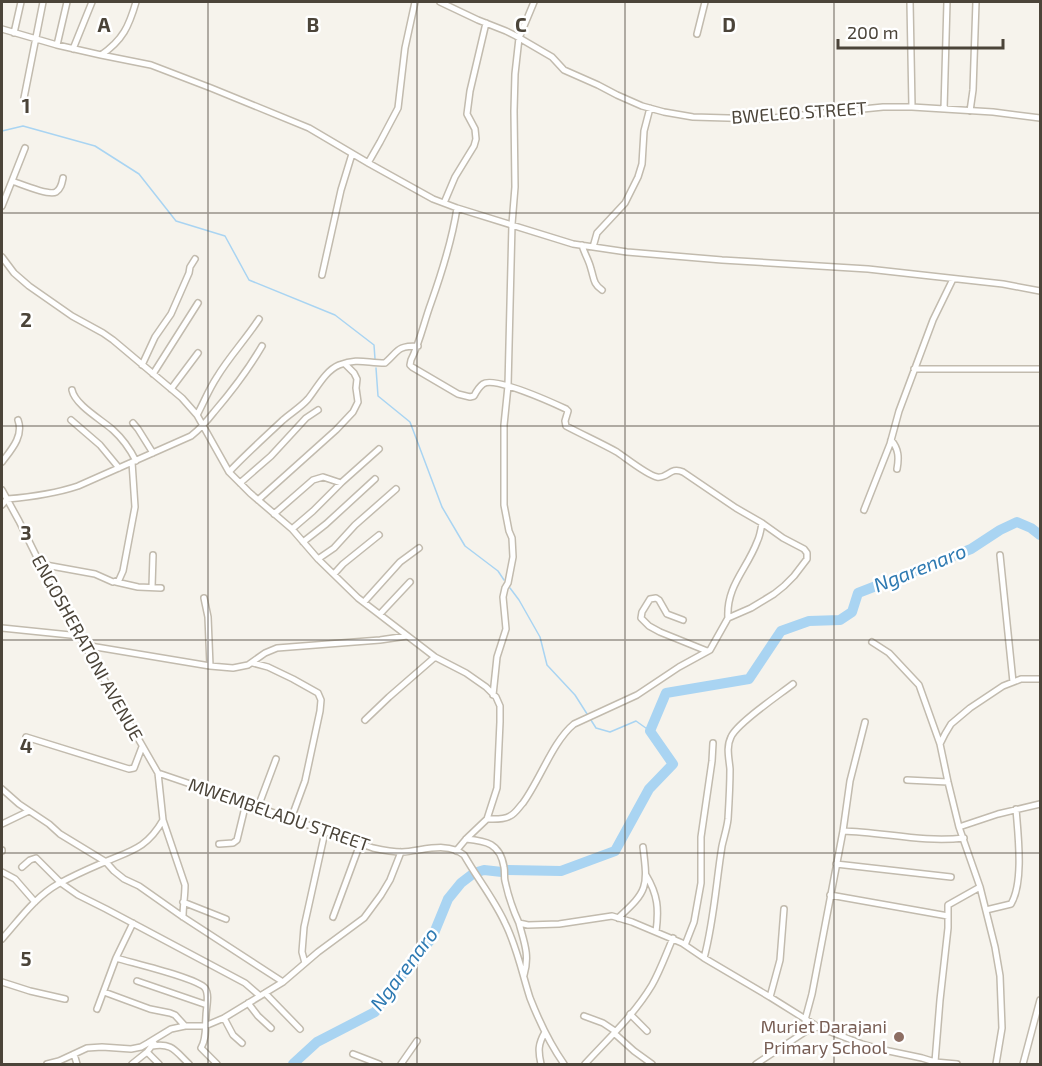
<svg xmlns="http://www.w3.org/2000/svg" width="1042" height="1066" font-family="'Exo 2',sans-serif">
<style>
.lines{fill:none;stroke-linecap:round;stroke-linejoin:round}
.stream{stroke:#a9d4f2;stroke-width:1.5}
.river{stroke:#a9d4f2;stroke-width:10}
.minor-casing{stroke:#c2bbae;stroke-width:8}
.minor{stroke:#fff;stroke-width:5}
.grid{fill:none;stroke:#4b4439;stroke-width:1.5;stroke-opacity:0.55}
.education-dot{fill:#8d6e63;stroke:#fff;stroke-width:2}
.labels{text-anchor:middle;stroke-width:5;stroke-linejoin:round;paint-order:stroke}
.street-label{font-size:18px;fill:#4b4439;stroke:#fff}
.education-label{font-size:18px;fill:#785e54;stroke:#fff;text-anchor:end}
.water-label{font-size:20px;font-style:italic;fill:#2e7ab2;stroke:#fff}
.grid-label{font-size:20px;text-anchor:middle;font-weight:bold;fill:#4b4439;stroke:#fff;stroke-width:5;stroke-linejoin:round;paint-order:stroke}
</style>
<rect width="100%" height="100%" fill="#f6f3ec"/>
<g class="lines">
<!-- stream -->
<path class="stream" d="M2 131 23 126 95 146 139 174 176 221 225 236 249 280 335 315 374 345 375 359
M376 368 378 396 410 422 442 507 465 546 498 571 504 580
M510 588 519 600 540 637 547 665 575 695 596 728 610 732 636 721 650 731"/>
<!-- river -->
<path class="river" d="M507 870 561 871 615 851 649 789 673 764 650 731 666 693 749 679 781 631 809 621 840 620 852 612 858 593 971 549 1000 530 1017 522 1031 528 1040 535
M293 1064 317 1042 375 1012 407 968 432 938 448 899 461 883 474 873 484 870 502 872"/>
<!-- minor casing -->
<g class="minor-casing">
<path id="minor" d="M440 2 478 20 506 31 516 36 552 57 564 70 598 85 617 95 642 106 664 112 693 117 762 119 883 107H912L993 112 1040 118
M910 2 912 107
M2 29 57 45 101 55C123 40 129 26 136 2
M14 33 21 2
M697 34 705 2
M57 45 67 2
M73 49 92 2
M101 55 151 65 211 88 309 128 370 164 433 199 457 208 573 244 627 252 722 260 868 269 1003 284 1040 291
M24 98 43 2
M944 109 947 2
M970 111 973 90 976 2
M368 163 380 142 398 108 405 48 415 2
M12 181C21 184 49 196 56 192 61 189 62 183 63 178
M444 203 455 177 474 146 476 139 475 129 467 114 470 91 486 23
M2 206 25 148
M457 208C452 241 442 272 431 303 424 322 420 342 411 360L410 365 412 367 458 394 470 397 474 396C476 392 479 387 483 384 494 376 553 403 566 409L568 411 565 421 566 426C583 435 601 443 617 452 626 458 647 475 657 477 668 479 670 466 683 472L736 508 762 523 783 538 804 549 807 553V559L794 576 784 586 774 594 751 608 728 618 710 650 679 667 637 695 574 724C553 741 540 780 523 803 519 807 516 813 510 816 504 820 494 819 487 819
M582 245C584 253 589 260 591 269 594 278 593 284 602 290
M593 247 597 233 625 203 638 177 642 164 644 131 650 108
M2 257 14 273 29 286 72 316 103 333 113 340 182 398 197 415 229 472 250 493 292 529 318 559 358 598 435 657 466 673 486 687 496 697 500 706V722L497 788 487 819 466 839 456 851
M322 275 341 190 352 154
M142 365 155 337 171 314 189 273 190 267 195 259
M914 369H1040
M153 374 198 303
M171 389 198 353
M72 390C75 405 102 420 113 430 123 439 130 449 136 461
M197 415C204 402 209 389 217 377 229 357 246 339 259 319
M71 420 100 445 119 468
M133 423 138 429 153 453
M891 440C899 449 899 458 897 469
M2 462C11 450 24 436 18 420
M229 472C246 454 265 437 283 420 291 413 301 407 308 399 317 388 325 371 339 365 358 358 366 363 385 363 399 351 396 346 418 346
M240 483 271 456 306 418 318 410
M2 490 19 521 62 608 81 639 158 773 163 820C146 850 129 851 100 864 86 870 71 877 58 884 35 897 19 920 2 939
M258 500 336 430 353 412 358 402 356 388 357 379 354 373 345 364
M2 505 7 499C31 497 54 494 78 486L191 436C200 429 207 421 214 412 232 391 248 370 262 346
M864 510 890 444 899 411 933 320 953 279
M274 514 313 480 323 477 341 483
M292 529 313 511 342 482 379 449
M303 542 326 524 375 479
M1000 555 1013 682
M318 559 334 548 355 525 396 489
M40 564 95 574 113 582 119 580 123 571 135 507 132 462
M334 574 343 564 379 535
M116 582 138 587 161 588
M152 587 153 555
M204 598 208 617 210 666
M364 602 400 562 419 548
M380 614 410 582
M728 618C726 586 747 569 757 542 760 536 761 529 762 523
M683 620 667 614 659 600 656 598 650 599 642 612 641 618 649 626 660 632 707 651
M2 628 80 636
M872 642 889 653 919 685 940 744
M84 645 210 666 233 668 248 665 265 653 277 648 380 640 407 636
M253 663 268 667 293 679 318 693 321 700 320 711 305 781 291 819
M493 695 497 657 506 629 503 597 505 588 508 583 513 557 512 538 509 531 504 505V425L508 386 512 224 515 187 514 111 515 74 519 38 534 2
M365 720 389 697 435 657
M26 737 129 769 134 768 142 747
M158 773 246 803 373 848C382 850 392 852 402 852 422 851 447 841 464 855 477 878 494 899 505 923 517 947 522 973 530 998 539 1021 550 1044 564 1064
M907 780 948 782
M2 789 19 804 49 824 60 834 106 862 114 871 124 879 139 886 183 917 283 982
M258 807 276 759
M163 820 185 885C185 896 183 906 183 917
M2 824 29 811
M959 827 998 814 1040 804
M843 831C883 832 923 843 964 838
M466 839C486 841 500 843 504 867 505 872 504 877 505 881 508 895 513 910 519 923L528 925 559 924 612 916 632 922 682 943 704 958 770 997 818 1027
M219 844 233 843 237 840 246 803
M2 851V850
M836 864 951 877
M22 867 30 860 36 858 61 883 78 895 106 909 245 983 260 996
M2 872 15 879 35 902
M646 875C658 895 659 909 656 932
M830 895 948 916
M183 902 226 919
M986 910 1011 904C1024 882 1018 835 1016 809
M333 917 360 844
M618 918C648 891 648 887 643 847
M519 923C524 942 530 955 524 975
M685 945 694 922 701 883V837L712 761 713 743
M116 958C132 963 197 978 205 988 210 995 206 1008 206 1016 205 1027 207 1038 201 1048L217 1064
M704 958C714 921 716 883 722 846 724 837 727 828 728 819 729 803 730 785 730 769 729 758 726 747 731 737 737 723 779 695 793 684
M305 963 302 952 304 927 325 832
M137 981 207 1005
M2 982 30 991 65 999
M104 992 150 1009 170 1013 175 1015 185 1026
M265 993 300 1029
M770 997 780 960 784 909
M248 1003 258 1016 271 1028
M97 1009 116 958 133 923
M630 1014 647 1031
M584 1016 603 1023 615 1031
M224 1018 233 1035 242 1043
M805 1020 812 994 843 831 850 781 865 722
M614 1033 634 1051 652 1064
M152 1046C172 1042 176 1052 189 1064
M147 1052 159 1064
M74 1054 77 1064
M353 1054 379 1064
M935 1062 940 1000 948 928V905L980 887
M47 1064 59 1061 87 1048 102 1047 131 1049 141 1047 148 1043 171 1029 185 1026H205L224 1018 283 982 318 952 364 918 381 895 390 880 401 852
M132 1064 147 1052 154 1043
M401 1064 417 1041
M541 1064C538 1051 538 1044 545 1032
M585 1064C608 1039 634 1015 652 985 660 971 666 954 673 938
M756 1064 808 1030 818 1027 862 1044 884 1050 922 1058 935 1062 957 1064
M996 1064 1002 1028 1000 976 995 947 980 887 959 827 948 782 940 744 945 734 951 724 970 708 1003 686 1021 679H1040
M1023 1064 1040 1000"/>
</g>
<!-- minor -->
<use href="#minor" class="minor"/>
</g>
<!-- grid -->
<path class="grid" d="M208 2V1064M417 2V1064M625 2V1064M834 2V1064M2 213H1040M2 426H1040M2 640H1040M2 853H1040"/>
<!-- markers -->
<circle class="education-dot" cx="899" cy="1037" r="6"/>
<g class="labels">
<!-- street labels -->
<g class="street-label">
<text transform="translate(799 113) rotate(-4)" y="6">BWELEO STREET</text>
<text transform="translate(87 648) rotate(61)" y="6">ENGOSHERATONI AVENUE</text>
<text transform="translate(279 815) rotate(19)" y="6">MWEMBELADU STREET</text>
</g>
<!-- education labels -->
<g class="education-label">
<text x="887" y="1033">Muriet Darajani<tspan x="887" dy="21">Primary School</tspan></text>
</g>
<!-- water labels -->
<g class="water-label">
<text transform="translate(920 568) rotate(-22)" y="7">Ngarenaro</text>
<text transform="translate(404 969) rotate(-53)" y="7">Ngarenaro</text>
</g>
</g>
<g class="grid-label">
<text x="104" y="32">A</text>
<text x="313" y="32">B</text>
<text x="521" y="32">C</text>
<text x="729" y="32">D</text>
<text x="26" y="113">1</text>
<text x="26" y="327">2</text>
<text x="26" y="540">3</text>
<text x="26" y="753">4</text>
<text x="26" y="966">5</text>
</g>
<!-- border -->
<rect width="1042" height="1066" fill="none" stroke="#4b4439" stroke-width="6"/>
<!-- scale -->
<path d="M838 39v9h165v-9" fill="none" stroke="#4b4439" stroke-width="3"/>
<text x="847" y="39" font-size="18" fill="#4b4439" stroke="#ffffff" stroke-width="4.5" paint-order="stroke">200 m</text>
</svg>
